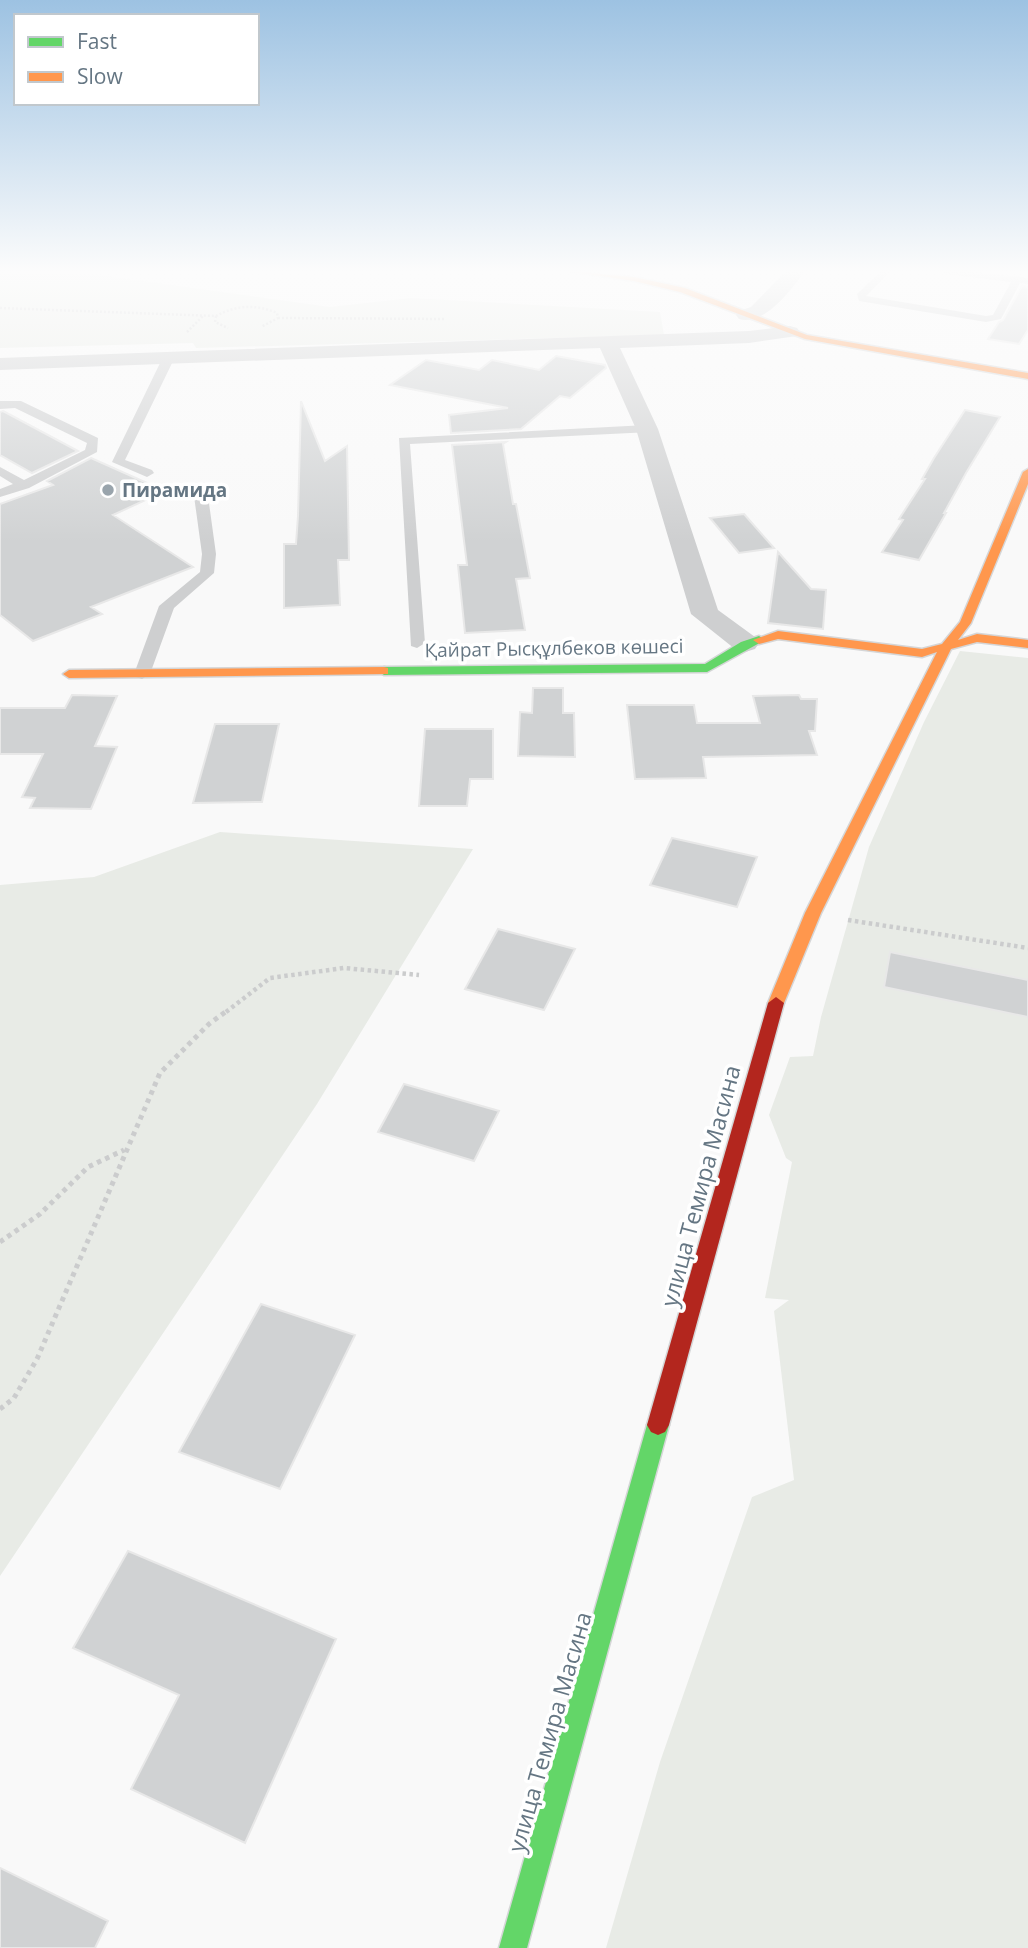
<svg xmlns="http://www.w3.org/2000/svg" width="1028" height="1948" font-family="'Open Sans',sans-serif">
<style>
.green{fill:#e8ebe6}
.building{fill:#d0d2d3;stroke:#e8e8e8;stroke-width:2}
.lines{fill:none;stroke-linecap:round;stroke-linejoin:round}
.fast-casing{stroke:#d5d6d7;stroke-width:3}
.slow-casing{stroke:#d5d6d7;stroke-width:3}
.jam-casing{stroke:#d5d6d7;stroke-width:3}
.path-far2{stroke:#cbcccd;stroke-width:2.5;stroke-dasharray:2 2;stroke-linecap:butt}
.path-far1{stroke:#cbcccd;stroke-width:4.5;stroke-dasharray:3.5 3.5;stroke-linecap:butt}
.path{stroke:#cbcccd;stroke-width:5;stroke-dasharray:4.5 4.5;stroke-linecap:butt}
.lane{fill:#cecfd0;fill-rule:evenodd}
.street{fill:#cecfd0;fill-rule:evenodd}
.fast{fill:#63d668;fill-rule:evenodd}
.slow{fill:#ff974d;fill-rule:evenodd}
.jam{fill:#b3261e;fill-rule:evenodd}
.poi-dot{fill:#99a4ac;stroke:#fff;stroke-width:2.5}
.labels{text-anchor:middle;stroke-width:7;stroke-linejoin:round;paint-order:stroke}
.far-poi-label{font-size:19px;font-weight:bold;fill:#657683;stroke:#fff;text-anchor:start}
.far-street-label{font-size:19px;fill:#657683;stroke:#fff}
.street-label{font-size:23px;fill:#657683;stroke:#fff}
</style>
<rect width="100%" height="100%" fill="#f9f9f9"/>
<!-- green -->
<path class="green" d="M0 271 100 275 330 307 411 298 660 312 664 335 196 348 193 343 0 348Z
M960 651 1028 658V1948H606L660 1762 752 1497 794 1480 774 1311 789 1300 765 1298 792 1162 786 1158 769 1115 790 1057 813 1056 821 1017 869 847 924 722Z
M220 832 473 849 317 1104 0 1576V885L94 877Z"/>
<!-- building -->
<path class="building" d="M1022 286 1028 287V330L1019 344 988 339 999 322 1003 320Z
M556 356 605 365 606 368 570 398 560 396 521 429 451 433 449 415 508 408 390 385 426 360 479 370 492 360 539 370Z
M301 401 325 461 347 446 349 560H338L340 605 284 608V544H296L298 516Z
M965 410 1000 417 966 473 944 513H946L919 560 882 552 903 520 899 519 925 479H922L934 458Z
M3 411 78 451 32 473 0 455V412Z
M506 442 503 444 513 504H516L530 578 516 579 525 630 465 633 458 565H467L452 445Z
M91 458 165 491 113 515 193 567 91 607 102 614 33 641 0 615V504L53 485 47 481Z
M744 514 774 548 739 553 710 518Z
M778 552 811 589 826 590 823 629 768 623Z
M533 688H563V713H574L575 757 518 756 520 712 532 713Z
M72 695 117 696 95 746 117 747 91 809 30 808 35 798 22 797 43 754H0V708H65Z
M799 695 801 699H817L815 731H809L817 755 703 757 706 778 635 779 627 705H694L697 723H760L753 696Z
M215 724H279L262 802 193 803Z
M425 729H493V779H470L467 806H419Z
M672 838 757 857 737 907 650 885Z
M498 929 575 949 544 1010 465 989Z
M890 952 1028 980V1017L884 987Z
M404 1084 499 1111 474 1161 378 1132Z
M261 1304 355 1335 280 1489 179 1452Z
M128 1551 336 1639 245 1843 131 1789 179 1695 73 1648Z
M0 1868 108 1921 95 1948H0Z"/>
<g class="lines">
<!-- fast casing -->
<g class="fast-casing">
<path id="fast" d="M759 636 765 640 707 672 384 675 378 671 384 667 705 664 741 642Z
M658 1415 665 1418 669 1425 527 1948H499L647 1425 651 1418Z"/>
</g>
<!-- slow casing -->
<g class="slow-casing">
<path id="slow" d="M567 271 634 277 685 288 807 335 1028 373V379L805 339 680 292 634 281Z
M1028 469V484L971 623 958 640 977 634 1028 640V648L977 642 951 649 821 913 784 1003 776 1009 770 1007 768 1003 805 913 937 652 922 657 778 639 759 644 753 640 778 631 922 649 942 644 960 622 1023 472Z
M384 667 388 668V674L69 678 63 674 69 670Z"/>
</g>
<!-- jam casing -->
<g class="jam-casing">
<path id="jam" d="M776 997 784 1003 669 1425 665 1432 658 1435 651 1432 647 1425 768 1003Z"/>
</g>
<!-- path-far2 -->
<path class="path-far2" d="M0 308 216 316C236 305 256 304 277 313L278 318 261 327
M216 316 215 322 228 328
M278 318 445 319
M187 332 203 316"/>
<!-- path-far1 -->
<path class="path-far1" d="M848 920 1028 948
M226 1012 270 978 344 968 419 975"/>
<!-- path -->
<path class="path" d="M0 1242 40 1214 88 1167 124 1150
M0 1409 14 1398 37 1359 160 1073 209 1024 228 1010"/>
<!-- lane -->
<path class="lane" d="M881 271H891L866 296 986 316 993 315 1011 282 946 274 941 271H968L1028 278V284L1020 283 1001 319 986 322 859 301 857 294Z
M168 356 174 359 125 460 152 470 154 473 147 477 112 462 162 359Z
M0 401H21L98 438 97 452 29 488 0 497V489L13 484 0 476V467L24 480 85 450 87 443 15 408 0 409Z
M647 425 651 426V432L410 444 425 643 417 648 411 646 399 438Z
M201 492 208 496 216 554 214 573 174 608 150 674 142 679 136 677 134 674 159 606 200 572 202 554 194 496Z"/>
<!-- street -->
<path class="street" d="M786 271H805C791 290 765 326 739 319L736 315 739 311 751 307Z
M790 326 797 328 800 332 797 336 749 343 620 348 658 429 718 610 755 637 759 643 755 649 745 652 735 649 691 614 636 429 600 348 0 370V358L749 331Z"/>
<!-- fast -->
<use href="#fast" class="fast"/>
<!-- slow -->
<use href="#slow" class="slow"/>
<!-- jam -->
<use href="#jam" class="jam"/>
</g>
<!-- sky -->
<linearGradient id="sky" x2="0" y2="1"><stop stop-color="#9dc2e2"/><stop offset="0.5" stop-color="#fcfcfc"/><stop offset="1" stop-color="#fcfcfc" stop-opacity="0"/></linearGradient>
<rect width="1028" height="543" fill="url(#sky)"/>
<!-- markers -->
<circle class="poi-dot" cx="108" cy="490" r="7"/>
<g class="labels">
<!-- far-poi labels -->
<g class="far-poi-label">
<text x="122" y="497">Пирамида</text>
</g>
<!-- far-street labels -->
<g class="far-street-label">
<text transform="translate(554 648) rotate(-1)" y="7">Қайрат Рысқұлбеков көшесі</text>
</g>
<!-- street labels -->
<g class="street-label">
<text transform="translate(701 1186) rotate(-75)" y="8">улица Темира Масина</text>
<text transform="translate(550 1732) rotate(-74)" y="8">улица Темира Масина</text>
</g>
</g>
<!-- legend -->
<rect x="14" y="14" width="245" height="91" fill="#ffffff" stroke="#c1c8cd" stroke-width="2"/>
<rect x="28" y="37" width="35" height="10" fill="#63d668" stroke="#c1c8cd" stroke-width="2"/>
<text x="77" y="49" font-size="21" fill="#657683">Fast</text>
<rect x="28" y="72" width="35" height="10" fill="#ff974d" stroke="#c1c8cd" stroke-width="2"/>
<text x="77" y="84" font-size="21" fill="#657683">Slow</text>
</svg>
